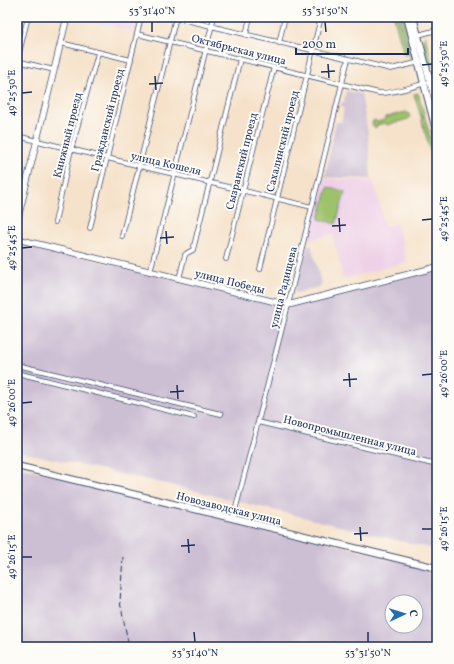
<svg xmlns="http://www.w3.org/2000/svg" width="454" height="664" font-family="Vollkorn,serif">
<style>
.built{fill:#eed0e7}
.industrial{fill:#ccbed3;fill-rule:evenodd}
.grass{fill:#9ec26b;stroke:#5c7864}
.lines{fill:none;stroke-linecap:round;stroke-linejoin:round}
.minor-casing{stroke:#3c4a6e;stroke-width:5.5}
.secondary-casing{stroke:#3c4a6e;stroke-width:7}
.primary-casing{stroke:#3c4a6e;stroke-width:8}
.minor{stroke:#fff;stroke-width:4}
.secondary{stroke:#fff;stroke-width:5.5}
.primary{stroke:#fff;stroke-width:6}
.rail{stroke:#1b2f5e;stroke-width:1;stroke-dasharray:6 3;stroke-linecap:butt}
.ticks{fill:none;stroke:#1b2f5e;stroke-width:1.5}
.labels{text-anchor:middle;stroke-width:4;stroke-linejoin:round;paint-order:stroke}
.street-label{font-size:11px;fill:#1b2f5e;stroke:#fdfcf7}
.neatline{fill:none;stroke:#1b2f5e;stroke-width:1.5}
.ticks-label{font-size:10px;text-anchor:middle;fill:#1b2f5e}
</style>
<rect width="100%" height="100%" fill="#fdfcf7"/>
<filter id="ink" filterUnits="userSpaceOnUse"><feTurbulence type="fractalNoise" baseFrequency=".025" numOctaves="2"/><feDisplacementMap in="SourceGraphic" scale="8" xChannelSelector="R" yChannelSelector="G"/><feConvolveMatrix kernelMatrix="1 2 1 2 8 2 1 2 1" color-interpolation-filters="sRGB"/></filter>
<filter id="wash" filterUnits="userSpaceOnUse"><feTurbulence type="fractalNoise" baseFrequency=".012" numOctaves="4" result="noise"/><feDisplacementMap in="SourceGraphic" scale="16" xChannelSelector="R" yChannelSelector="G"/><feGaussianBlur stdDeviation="0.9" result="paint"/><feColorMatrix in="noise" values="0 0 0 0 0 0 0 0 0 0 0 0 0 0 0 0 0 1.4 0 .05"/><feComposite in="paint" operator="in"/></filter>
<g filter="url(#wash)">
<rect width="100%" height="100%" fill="#f6e2ca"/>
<!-- built -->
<path class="built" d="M74 17H139L136 32Z
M323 179 374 181 385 226 397 223 407 262 343 279 333 234 307 240Z"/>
<!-- industrial -->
<path class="industrial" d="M346 91 361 94 368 133 371 179 325 177 336 122H341L344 109 343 107H341L342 102 344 103Z
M17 241 289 307 437 269V550L171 485 17 451Z
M311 244 322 286 297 293 294 292 308 245Z
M17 466 437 569V647H17ZM392 602H416V626H392Z"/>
<!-- grass -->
<path class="grass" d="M394 17H398L408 54 404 55Z
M400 17H404L414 56 411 60Z
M425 36 433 66 428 64 422 42Z
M418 93 425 116 421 117 414 94Z
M406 112 409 114 410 117 408 119 387 125 385 123 377 125 376 128 373 127 372 123 373 121 375 120 377 122 384 120 386 117Z
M425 117 437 161V163L434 164 421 118Z
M328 187 345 192 336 224 319 219Z"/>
</g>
<g filter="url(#ink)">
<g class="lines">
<!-- minor casing -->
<g class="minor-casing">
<path id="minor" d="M28 17 17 61 54 70
M173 17 391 69 420 62
M137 34 379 93C396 93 411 87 426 83
M246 35 250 17
M418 35 437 30
M61 43 131 60
M279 43 285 17
M17 136 140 166 312 207
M55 222 71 150 98 53
M90 228 141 17
M122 236 176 17
M226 259 274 67
M260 269 321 17
M150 272 214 17
M179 279 185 255 187 253 193 250 240 59
M17 365 221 414
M17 373 194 417
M258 422 437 465
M233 519 288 305 348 59"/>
</g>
<!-- secondary casing -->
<g class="secondary-casing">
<path id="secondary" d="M17 222 67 17
M17 239 288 305 437 267"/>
</g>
<!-- primary casing -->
<g class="primary-casing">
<path id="primary" d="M407 17 437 134
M413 17 437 107
M17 466 437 568"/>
</g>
<!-- minor -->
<use href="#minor" class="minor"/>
<!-- secondary -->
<use href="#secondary" class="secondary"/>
<!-- primary -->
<use href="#primary" class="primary"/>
<!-- rail -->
<path class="rail" d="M123 557 120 602 129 647"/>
</g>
</g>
<!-- ticks -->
<path class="ticks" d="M152 22V32M325 22 326 32M328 64 329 78M422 65 432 64M321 72 335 71M155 76 156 90M149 84 163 83M22 93 32 92M339 218 340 232M422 220 432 219M332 226 346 225M166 231 167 244M160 238 174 237M22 248 32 247M349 373 350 387M422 375 432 374M343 380 357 379M177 385 178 399M170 392 184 391M22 403 32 402M360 527 361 541M422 529H432M354 534 368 533M188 539 189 553M181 546 195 545M22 557H32M194 632 195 642M368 632V642"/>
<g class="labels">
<!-- street labels -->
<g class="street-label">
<text transform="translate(239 49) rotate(14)" y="4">Октябрьская улица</text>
<text transform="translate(107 120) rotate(-76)" y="4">Гражданский проезд</text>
<text transform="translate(67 135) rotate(-76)" y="4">Книжный проезд</text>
<text transform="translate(282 141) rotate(-76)" y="4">Сахалинский проезд</text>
<text transform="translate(241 161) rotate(-76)" y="4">Сызранский проезд</text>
<text transform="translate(166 163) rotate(13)" y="4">улица Кошеля</text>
<text transform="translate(230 281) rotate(14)" y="4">улица Победы</text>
<text transform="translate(283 287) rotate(-76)" y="4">улица Радищева</text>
<text transform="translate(350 435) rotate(14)" y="4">Новопромышленная улица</text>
<text transform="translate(229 508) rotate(14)" y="4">Новозаводская улица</text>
</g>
</g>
<!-- margin -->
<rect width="454" height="664" fill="none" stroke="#fdfcf7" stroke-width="44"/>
<!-- north arrow -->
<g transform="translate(404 614) rotate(86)"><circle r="19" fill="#fdfcf7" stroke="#a3aaba"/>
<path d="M0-3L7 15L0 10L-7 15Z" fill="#1f6fb2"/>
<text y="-6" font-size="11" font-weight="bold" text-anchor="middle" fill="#1b2f5e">С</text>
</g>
<!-- scale -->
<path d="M296 48v6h112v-6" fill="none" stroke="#1b2f5e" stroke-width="2"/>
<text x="302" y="48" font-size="12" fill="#1b2f5e" stroke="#fdfcf7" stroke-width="3" paint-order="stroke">200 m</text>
<rect x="22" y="22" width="410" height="620" class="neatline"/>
<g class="ticks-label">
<text x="152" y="14">53°31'40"N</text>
<text x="325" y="14">53°31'50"N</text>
<text transform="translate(443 64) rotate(-90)" y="4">49°25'30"E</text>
<text transform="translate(11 93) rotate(-90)" y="4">49°25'30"E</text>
<text transform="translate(443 219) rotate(-90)" y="4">49°25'45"E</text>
<text transform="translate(11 248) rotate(-90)" y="4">49°25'45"E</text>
<text transform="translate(443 374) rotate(-90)" y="4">49°26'00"E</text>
<text transform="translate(11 403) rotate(-90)" y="4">49°26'00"E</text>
<text transform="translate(443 529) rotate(-90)" y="4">49°26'15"E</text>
<text transform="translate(11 557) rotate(-90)" y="4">49°26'15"E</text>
<text x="195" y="656">53°31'40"N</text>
<text x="368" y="656">53°31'50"N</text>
</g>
</svg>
